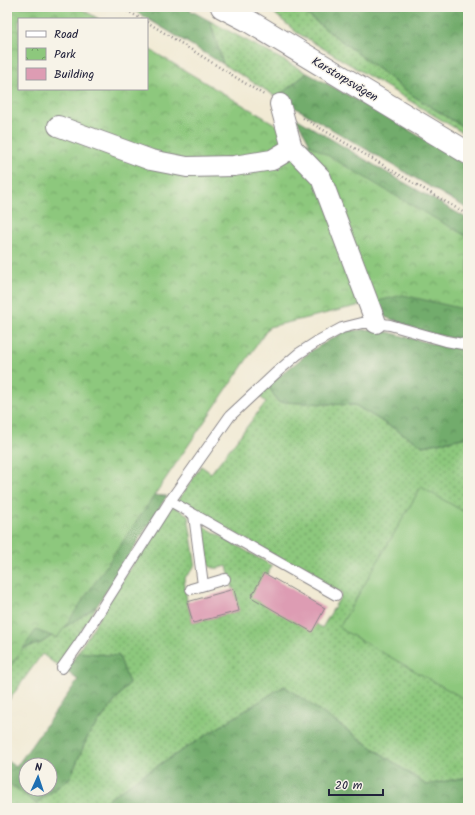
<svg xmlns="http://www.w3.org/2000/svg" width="475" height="815" font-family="Kalam,sans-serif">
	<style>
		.grass { fill: url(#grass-dots); stroke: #58755c }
		.forest { fill: url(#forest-crowns); stroke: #4a6754; fill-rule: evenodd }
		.park { fill: url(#park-crowns); stroke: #58755c }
		.garden { fill: #8dc87d; stroke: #58755c }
		.building { fill: #dd9cb3 }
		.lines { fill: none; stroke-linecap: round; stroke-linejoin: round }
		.lane-casing { stroke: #8a8688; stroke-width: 12 }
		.street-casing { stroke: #8a8688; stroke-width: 22 }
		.secondary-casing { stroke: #8a8688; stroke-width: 24 }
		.path { stroke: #8a8688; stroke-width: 2.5; stroke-dasharray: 1 3; stroke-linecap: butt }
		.lane { stroke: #fff; stroke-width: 10 }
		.street { stroke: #fff; stroke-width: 20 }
		.secondary { stroke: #fff; stroke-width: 22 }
		.labels { text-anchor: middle; stroke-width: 3; stroke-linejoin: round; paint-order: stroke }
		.street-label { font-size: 12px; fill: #22223b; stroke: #f7f3e8 }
	</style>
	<defs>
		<pattern id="grass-dots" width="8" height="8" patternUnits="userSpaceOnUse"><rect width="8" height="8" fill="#8dc87d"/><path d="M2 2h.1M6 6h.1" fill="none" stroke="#73a268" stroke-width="1.8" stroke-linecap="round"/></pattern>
		<pattern id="forest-crowns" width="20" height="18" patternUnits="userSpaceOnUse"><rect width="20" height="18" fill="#72ac6c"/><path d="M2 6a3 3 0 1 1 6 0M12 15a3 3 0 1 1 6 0" fill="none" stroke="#5d8c5a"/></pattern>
		<pattern id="park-crowns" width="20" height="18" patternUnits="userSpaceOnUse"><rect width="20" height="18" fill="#8dc87d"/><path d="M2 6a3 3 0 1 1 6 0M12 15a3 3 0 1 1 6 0" fill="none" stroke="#73a268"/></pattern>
	</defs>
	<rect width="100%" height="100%" fill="#f7f3e8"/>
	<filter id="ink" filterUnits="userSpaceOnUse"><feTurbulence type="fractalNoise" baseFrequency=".025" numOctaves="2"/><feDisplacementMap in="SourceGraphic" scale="8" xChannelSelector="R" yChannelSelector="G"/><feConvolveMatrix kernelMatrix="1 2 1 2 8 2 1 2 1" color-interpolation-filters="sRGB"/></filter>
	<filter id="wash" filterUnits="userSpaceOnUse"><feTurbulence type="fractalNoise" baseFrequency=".012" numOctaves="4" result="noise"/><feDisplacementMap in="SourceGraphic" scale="16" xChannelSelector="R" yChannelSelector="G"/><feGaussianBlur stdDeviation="0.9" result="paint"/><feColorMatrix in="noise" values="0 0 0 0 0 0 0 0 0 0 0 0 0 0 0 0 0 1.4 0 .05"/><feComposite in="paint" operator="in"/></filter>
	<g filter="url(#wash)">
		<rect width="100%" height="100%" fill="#f1ead4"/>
		<g class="grass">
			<path d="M271,7H297L412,95L468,130V136L296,32L275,14Z"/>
			<path d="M210,21L307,73L277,97L223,64Z"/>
			<path d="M268,385L278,402L355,405L423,446L468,437V777L426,785L284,686L140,777L96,808H30L70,778L88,736L129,683L78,652L170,504L188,515L195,562C194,569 189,574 184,578L187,602L193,623L239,611L227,566C218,569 212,570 205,562L200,524L272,566L267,575L316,624L322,628L342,594L178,501L201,466L211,473L266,402L257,394Z"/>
			<path d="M97,606L58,666L42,654L7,703V653L41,643Z"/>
		</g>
		<g class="forest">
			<path d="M128,7H184L210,21L223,64Z"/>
			<path d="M297,7H468V130L412,95Z"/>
			<path d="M307,73L381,113L468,166V209L277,97Z"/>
			<path d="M296,118L384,171L468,219V342L421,331L385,317L316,155Z"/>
			<path d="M376,329L433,344L468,349V437L423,446L355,405L278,402L268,385L311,351L345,331Z"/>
			<path d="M132,494L167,496L97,606L41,643L7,653Z"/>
			<path d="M78,652L119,656L129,683L88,736L70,778L30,808H7V761L16,767L78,680L66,671ZM26,765H50V789H26Z"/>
			<path d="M284,686L426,785L468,777V808H96L140,777Z"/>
		</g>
		<g class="park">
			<path d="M7,7H78L99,19H19V89H147V48L416,208L468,237V310L403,295L269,327L57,638L36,630L7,671Z"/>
			<path d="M7,782L42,808H7Z"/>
		</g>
		<path class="garden" d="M421,487L468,514V701L339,628Z"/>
		<g id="blocks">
			<g class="building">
				<path d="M264,573L325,608L312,632L251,597Z"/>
				<path d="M234,589L239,611L193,623L187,602Z"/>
			</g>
		</g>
	</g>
	<g filter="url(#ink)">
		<use href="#blocks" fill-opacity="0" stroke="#8a8688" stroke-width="1"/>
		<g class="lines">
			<g class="lane-casing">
				<g id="lane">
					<path d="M170,501L336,595"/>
					<path d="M194,515L203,585"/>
					<path d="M191,589L225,579"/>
					<path d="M62,668L79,644L170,501L230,416L277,372L298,354L318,341L342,328L362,323H376L390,325L446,341L468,345"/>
				</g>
			</g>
			<g class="street-casing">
				<g id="street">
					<path d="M280,104L292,148L321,178L376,323"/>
					<path d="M58,126L151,160L187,167L234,166L272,160L292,148"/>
				</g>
			</g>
			<g class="secondary-casing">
				<path id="secondary" d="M222,7L247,20L468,153"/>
			</g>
			<g class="path">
				<path d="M120,7L142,19"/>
				<path d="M147,22L264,95"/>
				<path d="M303,118L468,215"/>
			</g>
			<use href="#lane" class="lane"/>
			<use href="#street" class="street"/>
			<use href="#secondary" class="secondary"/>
		</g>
	</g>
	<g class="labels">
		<g class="street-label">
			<text transform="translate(345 79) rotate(31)" y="4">Karstorpsvägen</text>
		</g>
	</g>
	<rect width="475" height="815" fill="none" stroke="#f7f3e8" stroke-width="24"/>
	<rect x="18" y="18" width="130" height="72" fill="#f7f3e8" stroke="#a29fa3"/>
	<rect x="26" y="31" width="20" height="6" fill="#ffffff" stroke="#a29fa3"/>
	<text x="54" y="38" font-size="12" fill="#22223b">Road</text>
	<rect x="26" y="48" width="20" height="12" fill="url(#park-crowns)" stroke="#a29fa3"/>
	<text x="54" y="58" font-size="12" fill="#22223b">Park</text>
	<rect x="26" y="68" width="20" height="12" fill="#dd9cb3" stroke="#a29fa3"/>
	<text x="54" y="78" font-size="12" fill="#22223b">Building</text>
	<g transform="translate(38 777) rotate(3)"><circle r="19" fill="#f7f3e8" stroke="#a29fa3"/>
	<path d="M0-3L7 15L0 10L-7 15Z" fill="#1f6fb2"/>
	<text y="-6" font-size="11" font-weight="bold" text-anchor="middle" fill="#22223b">N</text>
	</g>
	<path d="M329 789v6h54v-6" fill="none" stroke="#22223b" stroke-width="2"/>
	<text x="335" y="789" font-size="12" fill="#22223b" stroke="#f7f3e8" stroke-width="3" paint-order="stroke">20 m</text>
</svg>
